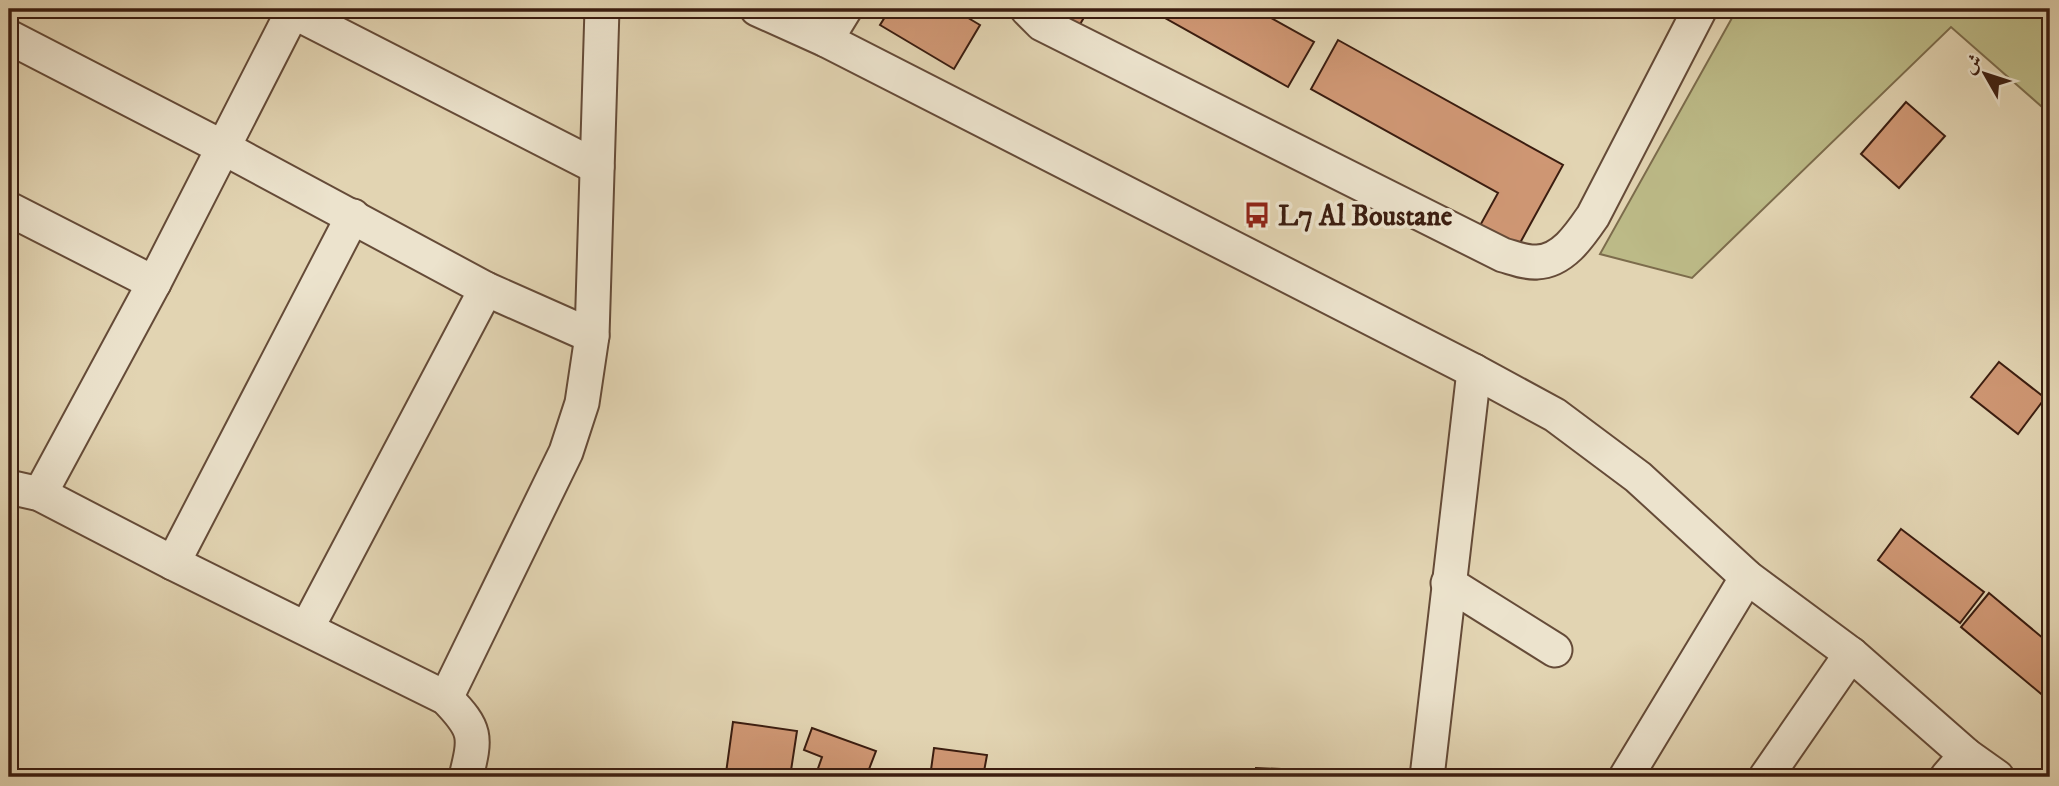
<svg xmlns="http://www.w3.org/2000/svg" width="2059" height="786" font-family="'IM FELL DW Pica',Amiri,serif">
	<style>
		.green { fill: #bcba87; stroke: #7c6c4c; stroke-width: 2 }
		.building { fill: #cf9774; stroke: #3b1d10; stroke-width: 2 }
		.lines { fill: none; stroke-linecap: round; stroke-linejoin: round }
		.street-casing { stroke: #654b38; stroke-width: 37 }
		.street { stroke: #ece3cd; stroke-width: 33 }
		.labels { text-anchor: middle; stroke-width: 7; stroke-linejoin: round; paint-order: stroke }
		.poi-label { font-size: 28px; font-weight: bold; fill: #3b1d10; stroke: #ece3cd; text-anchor: start }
	</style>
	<rect width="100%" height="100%" fill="#e2d4b2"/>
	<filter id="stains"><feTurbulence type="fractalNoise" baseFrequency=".00286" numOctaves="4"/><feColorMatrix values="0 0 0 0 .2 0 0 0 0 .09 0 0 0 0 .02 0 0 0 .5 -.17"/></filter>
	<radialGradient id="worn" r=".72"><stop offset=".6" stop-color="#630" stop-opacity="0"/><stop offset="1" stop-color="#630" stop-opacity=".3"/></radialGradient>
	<path class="green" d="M1737,9H2050V114L1951,27L1692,278L1600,254Z"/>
	<g class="building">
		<path d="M890,9H953L980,25L954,69L880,25Z"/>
		<path d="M1047,9H1089L1079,26Z"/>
		<path d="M1149,9H1255L1314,42L1288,87Z"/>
		<path d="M1338,40L1563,165L1515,252L1477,231L1498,193L1311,89Z"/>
		<path d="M1906,102L1945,136L1899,188L1861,154Z"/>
		<path d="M1999,362L2045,398L2018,434L1971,397Z"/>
		<path d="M1901,529L1984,592L1960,623L1878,560Z"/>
		<path d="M1989,593L2050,644V693L2046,698L1961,627Z"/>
		<path d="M733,722L797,731L790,777H757L726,773Z"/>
		<path d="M812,728L876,751L866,777H815L822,757L804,750Z"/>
		<path d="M934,748L987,755L983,777H930Z"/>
		<path d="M1256,768L1326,771L1325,777H1256Z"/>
	</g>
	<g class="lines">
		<g class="street-casing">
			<g id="street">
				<path d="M288,9L597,167"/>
				<path d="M757,9L826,40L1474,371L1555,415L1638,477L1747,577L1851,654L1966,755L1997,777"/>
				<path d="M1027,9L1042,24L1503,255C1514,258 1526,263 1537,262C1563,261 1580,235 1593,216L1700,9"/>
				<path d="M9,37L224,148L486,289L592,336"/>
				<path d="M826,40L845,9"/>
				<path d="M9,209L154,283"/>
				<path d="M9,487L40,494L173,563L446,698C477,730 476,736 466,777"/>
				<path d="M40,494L154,283L294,9"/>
				<path d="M173,563L353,216"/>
				<path d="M1448,583L1555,650"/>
				<path d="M307,628L486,289"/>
				<path d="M446,698L566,452L582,403L592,336L602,9"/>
				<path d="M1427,777L1474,371"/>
				<path d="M1626,777L1747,577"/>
				<path d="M1766,777L1851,654"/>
				<path d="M1947,777L1966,755"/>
			</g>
		</g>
		<use href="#street" class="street"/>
	</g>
	<defs>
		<g id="bus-bare" transform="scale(2.1)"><path d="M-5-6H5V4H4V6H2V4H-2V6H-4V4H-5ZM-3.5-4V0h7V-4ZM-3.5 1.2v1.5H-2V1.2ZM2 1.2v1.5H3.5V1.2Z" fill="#8f2418" stroke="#ece3cd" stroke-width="2.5" paint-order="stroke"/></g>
	</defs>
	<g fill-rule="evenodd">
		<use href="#bus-bare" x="1257" y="215"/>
	</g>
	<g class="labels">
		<g class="poi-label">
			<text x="1278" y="225">L7 Al Boustane</text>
		</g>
	</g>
	<rect width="2059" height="786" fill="none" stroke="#e2d4b2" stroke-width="35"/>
	<rect x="10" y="10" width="2038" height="765" fill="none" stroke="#3b1d10" stroke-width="3.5"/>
	<rect x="18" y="18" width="2024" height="751" fill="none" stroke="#3b1d10" stroke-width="2"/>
	<g transform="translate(1985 74) rotate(309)" stroke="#ece3cd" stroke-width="5" paint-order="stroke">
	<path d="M0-5L12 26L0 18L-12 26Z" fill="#3b1d10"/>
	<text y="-10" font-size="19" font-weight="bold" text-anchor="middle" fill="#3b1d10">ش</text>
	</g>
	<rect width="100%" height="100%" filter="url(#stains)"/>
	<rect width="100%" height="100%" fill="url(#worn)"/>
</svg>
